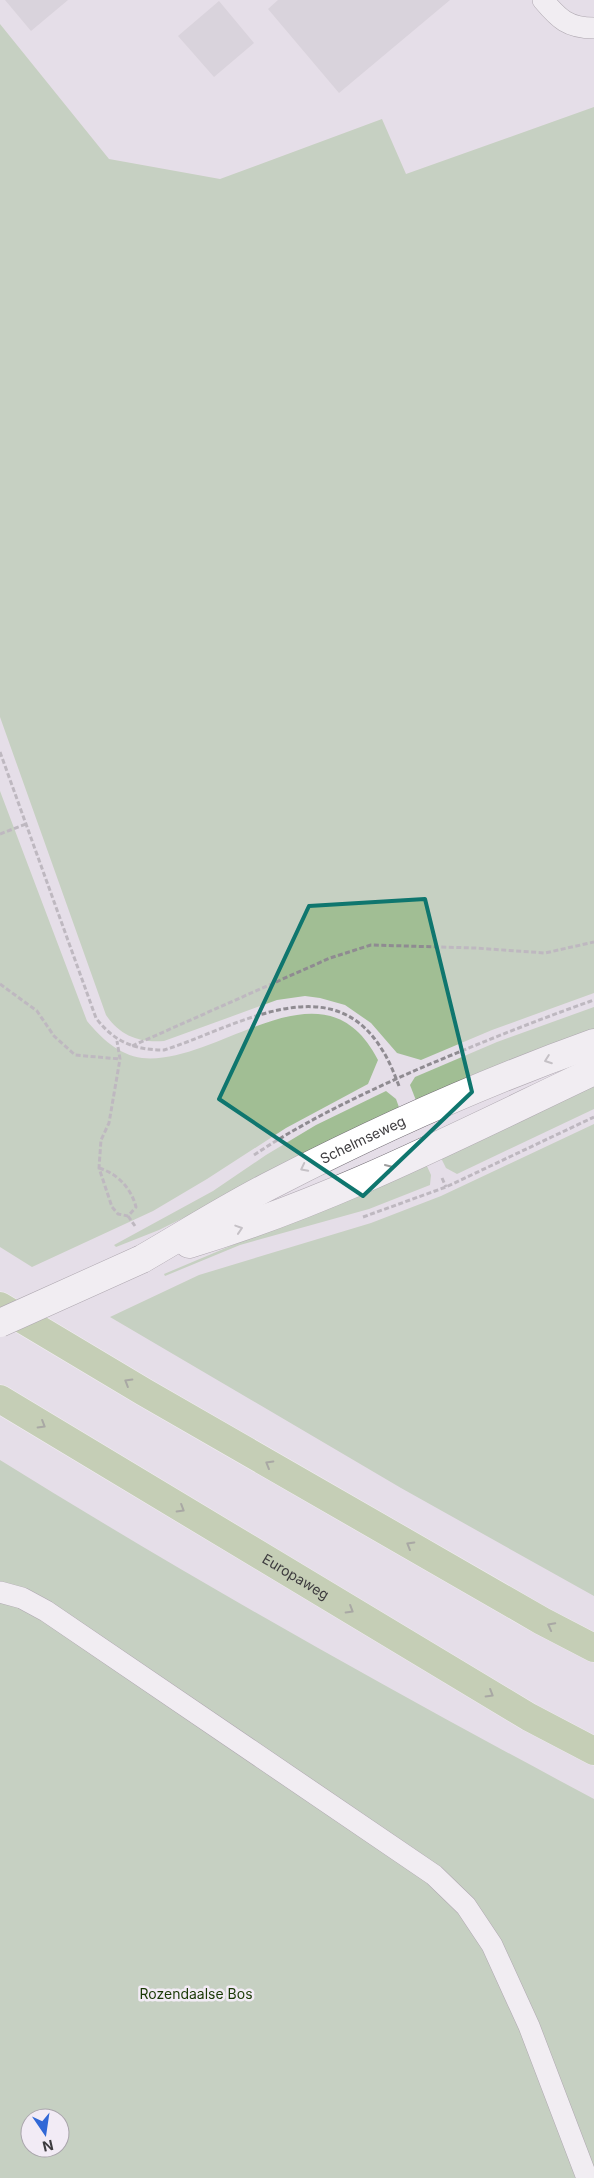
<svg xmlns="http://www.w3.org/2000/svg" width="594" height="2178" font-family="Inter,sans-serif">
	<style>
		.green { fill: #a1be94; fill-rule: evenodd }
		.building { fill: #cac5ce }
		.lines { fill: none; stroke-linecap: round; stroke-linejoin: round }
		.lane-casing { stroke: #6c666e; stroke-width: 22 }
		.secondary-casing { stroke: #6c666e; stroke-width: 29 }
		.highway-casing { stroke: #fff; stroke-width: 29 }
		.path { stroke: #8f8b91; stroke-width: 3; stroke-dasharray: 5 2.5; stroke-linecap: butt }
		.lane { stroke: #fff; stroke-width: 21 }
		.secondary { stroke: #fff; stroke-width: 28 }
		.highway { stroke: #9eba7a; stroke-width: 28 }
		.secondary-bridge-casing { stroke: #6c666e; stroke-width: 29; stroke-linecap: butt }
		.secondary-bridge { stroke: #fff; stroke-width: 28 }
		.oneway { stroke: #9e9d9e }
		.oneway2 { stroke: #5f6753 }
		.marked { fill: none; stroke: #0f766e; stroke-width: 4; stroke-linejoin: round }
		.labels { text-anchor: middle; stroke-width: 5; stroke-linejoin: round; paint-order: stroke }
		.street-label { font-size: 14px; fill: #3d3b3e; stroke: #f2ebf5 }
		.park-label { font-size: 14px; fill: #1a3905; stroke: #f2ebf5 }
	</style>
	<rect width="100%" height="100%" fill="#e5dee8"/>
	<g class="green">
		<path d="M0,24L109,159L220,179L382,119L406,174L594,107V993L492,1030L421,1060L397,1053L371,1023L345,1005L320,998L305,996L277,1000L164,1041C140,1043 120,1036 106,1015L0,717Z"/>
		<path d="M0,791L87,1021C101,1038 119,1055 142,1058C220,1066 323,953 378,1060L368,1084L286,1128L207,1179L153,1211L32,1267L0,1247Z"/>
		<path d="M594,1007V1033L417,1103L410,1085L415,1077L497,1042Z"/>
		<path d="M594,1083V1109L457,1174L446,1168L441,1158Z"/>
		<path d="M386,1091L396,1099L400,1110L159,1230L116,1247L114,1245L213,1191L266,1155L316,1125Z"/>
		<path d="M594,1124V1596L401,1488L110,1317L199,1275L371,1223L441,1196Z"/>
		<path d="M426,1164L431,1175L430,1185L369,1209L240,1245L165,1276L164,1274Z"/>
		<path d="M0,1460C193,1580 393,1692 594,1799V2171L472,1903L0,1584Z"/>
		<path d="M0,1599L17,1604L430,1880L461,1911L505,1984L578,2178H0ZM30,2118H60V2148H30Z"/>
	</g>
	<g class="building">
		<path d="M5,0H68L31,31Z"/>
		<path d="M278,0H450L339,93L268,9Z"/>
		<path d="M219,1L254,43L214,77L178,36Z"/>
	</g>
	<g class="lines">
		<g class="lane-casing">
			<g id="lane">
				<path d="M543,0C559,19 568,28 594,28"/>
				<path d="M0,1592L22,1598L46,1611L434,1875L466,1906L492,1945L529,2026L587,2178"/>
			</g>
		</g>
		<g class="secondary-casing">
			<g id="secondary">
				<path d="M189,1244C330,1202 461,1134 594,1071"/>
				<path id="s1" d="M142,1259C187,1233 231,1205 277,1182C380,1129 485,1082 594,1043"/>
			</g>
		</g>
		<g class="highway-casing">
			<g id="highway">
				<path d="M0,1306L144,1392L542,1621L594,1648"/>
				<path id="s2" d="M0,1399L529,1717L594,1751"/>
			</g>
		</g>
		<g class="path">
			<path d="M0,752L96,1018C114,1042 135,1050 164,1050C232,1029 329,965 381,1048C389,1060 394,1073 399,1086"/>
			<path d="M0,834L26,824"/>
			<path d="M0,984L37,1011L54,1036L75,1055L120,1059"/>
			<path d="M132,1046L330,958L371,945L475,948L545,953L594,942"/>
			<path d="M254,1155C305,1121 360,1095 416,1070C475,1045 534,1021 594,1000"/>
			<path d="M99,1168C118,1174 131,1188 136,1207L128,1216L118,1214L112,1207L99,1168L101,1140L109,1123L120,1059L117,1041"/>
			<path d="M442,1178L446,1187"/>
			<path d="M128,1216L135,1226"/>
			<path d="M363,1217L446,1187L594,1117"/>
		</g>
		<use href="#lane" class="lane"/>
		<use href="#secondary" class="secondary"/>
		<use href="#highway" class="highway"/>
		<g class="secondary-bridge-casing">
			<path id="secondary-bridge" d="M0,1323L142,1259"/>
		</g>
		<use href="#secondary-bridge" class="secondary-bridge"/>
	</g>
	<defs><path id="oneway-chevron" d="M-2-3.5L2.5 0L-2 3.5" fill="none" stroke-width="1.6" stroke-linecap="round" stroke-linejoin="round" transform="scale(1.25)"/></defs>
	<g class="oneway">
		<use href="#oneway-chevron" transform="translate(548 1060) rotate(160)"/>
		<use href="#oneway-chevron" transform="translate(304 1168) rotate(153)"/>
		<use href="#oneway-chevron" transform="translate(389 1168) rotate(-24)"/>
		<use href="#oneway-chevron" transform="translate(239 1229) rotate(-18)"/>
	</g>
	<g class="oneway2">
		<use href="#oneway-chevron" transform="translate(128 1382) rotate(-149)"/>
		<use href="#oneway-chevron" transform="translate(42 1425) rotate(31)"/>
		<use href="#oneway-chevron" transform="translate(269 1464) rotate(-150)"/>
		<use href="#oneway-chevron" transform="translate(181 1509) rotate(31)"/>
		<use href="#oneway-chevron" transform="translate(410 1545) rotate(-150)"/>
		<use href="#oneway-chevron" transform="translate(350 1610) rotate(31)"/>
		<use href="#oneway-chevron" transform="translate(551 1626) rotate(-152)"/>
		<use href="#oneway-chevron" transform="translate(490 1694) rotate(31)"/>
	</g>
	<path d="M0 0H594V2178H0ZM425,899L472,1092L363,1196L219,1099L309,906Z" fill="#e5dee8" fill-opacity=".55" fill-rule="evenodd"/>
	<path class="marked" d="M425,899L472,1092L363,1196L219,1099L309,906Z"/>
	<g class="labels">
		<g class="street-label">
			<text dy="5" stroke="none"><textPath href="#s1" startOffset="251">Schelmseweg</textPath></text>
			<text dy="5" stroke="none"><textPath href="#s2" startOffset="345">Europaweg</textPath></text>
		</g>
		<g class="park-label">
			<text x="196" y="1999">Rozendaalse Bos</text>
		</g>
	</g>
	<g transform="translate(45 2133) rotate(167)"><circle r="24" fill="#f2ebf5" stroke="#aaa5ac"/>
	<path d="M0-4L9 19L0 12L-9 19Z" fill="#3168d6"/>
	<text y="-8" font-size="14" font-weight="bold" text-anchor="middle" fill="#3d3b3e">N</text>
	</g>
</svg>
